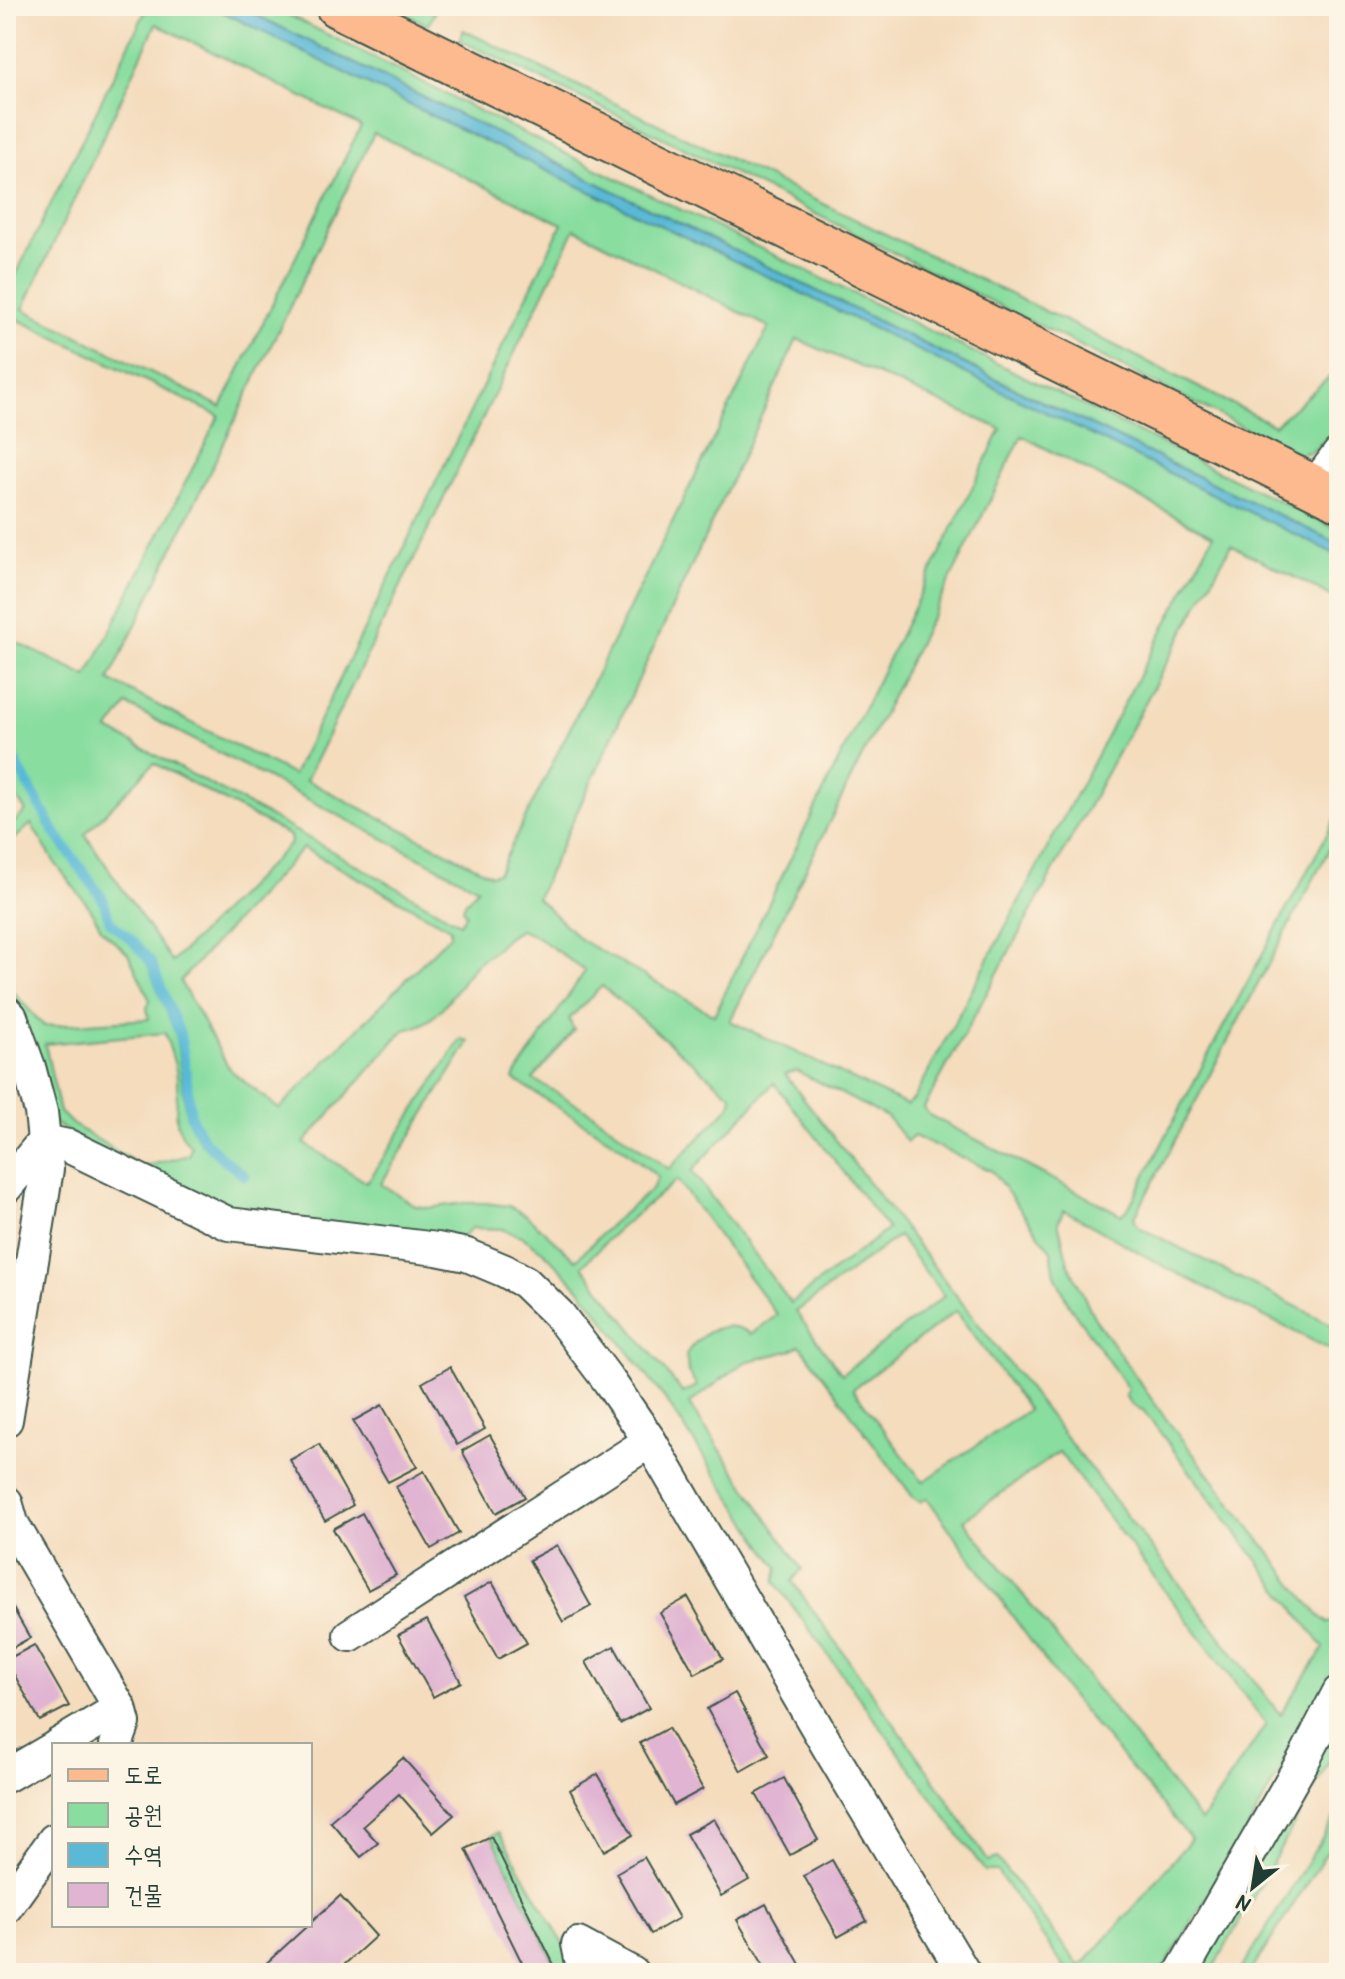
<svg xmlns="http://www.w3.org/2000/svg" width="1345" height="1979" font-family="'Patrick Hand','Poor Story',sans-serif">
	<style>
		.green { fill: #88dd9f; stroke: #548d6a; stroke-width: 2; fill-rule: evenodd }
		.water { fill: #59b9d7; stroke: #3c7b86; stroke-width: 2 }
		.lines { fill: none; stroke-linecap: round; stroke-linejoin: round }
		.stream { stroke: #59b9d7; stroke-width: 10 }
		.building { fill: #e0b4d2 }
		.minor-casing { stroke: #3f5549; stroke-width: 36 }
		.major-casing { stroke: #3f5549; stroke-width: 46 }
		.minor { stroke: #fff; stroke-width: 32 }
		.major { stroke: #fcba8e; stroke-width: 42 }
	</style>
	<rect width="100%" height="100%" fill="#fcf5e5"/>
	<filter id="ink" filterUnits="userSpaceOnUse"><feTurbulence type="fractalNoise" baseFrequency=".0125" numOctaves="2"/><feDisplacementMap in="SourceGraphic" scale="16" xChannelSelector="R" yChannelSelector="G"/><feConvolveMatrix kernelMatrix="1 2 1 2 8 2 1 2 1" color-interpolation-filters="sRGB"/></filter>
	<filter id="wash" filterUnits="userSpaceOnUse"><feTurbulence type="fractalNoise" baseFrequency=".006" numOctaves="4" result="noise"/><feDisplacementMap in="SourceGraphic" scale="32" xChannelSelector="R" yChannelSelector="G"/><feGaussianBlur stdDeviation="1.8" result="paint"/><feColorMatrix in="noise" values="0 0 0 0 0 0 0 0 0 0 0 0 0 0 0 0 0 1.4 0 .05"/><feComposite in="paint" operator="in"/></filter>
	<g filter="url(#wash)">
		<rect width="100%" height="100%" fill="#f4dcbd"/>
		<g class="green">
			<path d="M134,6H211L420,110L787,286L1339,556V600L1231,545L924,1108L929,1115L1122,1215L1128,1209L1207,1057L1339,812V831L1134,1218L1139,1227L1339,1328V1354L1167,1268L1064,1210L1058,1222L1068,1263L1094,1317L1160,1411L1318,1615L1328,1623L1339,1620V1665L1236,1850L1161,1973H1068L997,1871H985L775,1582L778,1568L668,1403L580,1289L545,1253L521,1236L501,1229L471,1228L457,1244L232,1217L162,1186L55,1124L6,1002V984L44,1026L149,1019L147,1008L150,1000L128,954L102,930L90,908L55,863L31,824L6,847V830L26,811L6,784V750L35,805L70,860L101,901L108,923L130,943L147,963L176,1035L187,1118L200,1142L219,1160L246,1178L249,1175L222,1156L206,1138L194,1116L189,1071L182,1034L153,960L134,938L112,921L105,899L57,832L6,740V637L87,677L219,416L17,319L6,341V295L145,12ZM156,24L361,126L221,407L23,309ZM374,133L562,224L293,775L109,680ZM575,229L769,327L498,873L491,875L306,780ZM797,339L1001,429L714,1015L581,940L537,898ZM1022,436L1213,536L914,1099L907,1105L730,1021ZM127,705L478,888L465,903L463,909L466,914L460,923L278,821L109,730ZM154,763L290,836L291,843L172,962L85,834ZM303,848L450,928V935L279,1109L230,1070L180,981ZM520,930L536,936L585,971L513,1079L620,1146L658,1177L652,1189L611,1224L576,1260L526,1215L509,1206L485,1203H464L428,1208L416,1206L381,1184L469,1042L461,1039L371,1177L366,1182L304,1143L404,1030C441,1025 454,988 476,964C480,959 486,958 491,953C503,944 504,937 520,930ZM602,986L732,1096L730,1106L669,1169L593,1114L533,1079L574,1030L569,1019ZM165,1033C169,1048 176,1063 177,1078C179,1108 168,1121 191,1147L189,1155L143,1167L72,1124L60,1112L45,1044ZM797,1071L887,1117L907,1142L914,1136L992,1171L1051,1251L1055,1275L1069,1305L1128,1389L1125,1395C1130,1404 1134,1408 1143,1410L1324,1648L1280,1714L785,1074ZM774,1083L888,1229L791,1303L692,1171ZM677,1180L777,1315L751,1334C726,1317 702,1331 686,1354L688,1371L697,1386L683,1393L582,1266L615,1232ZM898,1236L944,1296L842,1374L796,1312ZM956,1311L1028,1410L923,1482L853,1389ZM800,1345L913,1497L920,1502L927,1498L1069,1694L1191,1839L1137,1904L1086,1961L1079,1966L997,1858L988,1861L938,1785L792,1581L802,1569L689,1404L745,1362L789,1351ZM1059,1452L1266,1724L1201,1821L964,1520Z"/>
			<path d="M238,6H271L511,127L1339,530V544L1026,394Z"/>
			<path d="M390,6H421L435,13L428,25Z"/>
			<path d="M463,30L1076,326L1274,425L1339,369V427L1312,452L1297,454L619,116L459,40Z"/>
			<path d="M1339,1722V1744L1211,1973H1192Z"/>
			<path d="M1339,1811V1833L1250,1973H1239Z"/>
			<path d="M499,1832L567,1950L574,1973H559L492,1836Z"/>
		</g>
		<path class="water" d="M211,6H238L1026,394L1339,544V556L787,286L420,110Z"/>
		<g class="lines">
			<path class="stream" d="M6,745L55,833L103,899L110,922L132,940L151,962L180,1034L186,1071L191,1117L204,1140L221,1157L245,1176"/>
		</g>
		<g id="blocks">
			<g class="building">
				<path d="M450,1367L485,1429L457,1445L422,1383Z"/>
				<path d="M382,1405L417,1467L388,1482L353,1421Z"/>
				<path d="M490,1435L525,1497L496,1513L462,1451Z"/>
				<path d="M319,1444L353,1505L325,1521L290,1460Z"/>
				<path d="M424,1471L459,1533L431,1549L396,1487Z"/>
				<path d="M362,1513L396,1575L368,1590L333,1529Z"/>
				<path d="M557,1545L591,1606L563,1622L529,1560Z"/>
				<path d="M492,1582L527,1643L498,1659L464,1598Z"/>
				<path d="M6,1596L30,1638L6,1651Z"/>
				<path d="M688,1597L723,1659L695,1674L660,1613Z"/>
				<path d="M427,1620L461,1682L433,1697L398,1635Z"/>
				<path d="M34,1645L69,1706L40,1721L6,1660Z"/>
				<path d="M614,1646L649,1708L620,1724L586,1662Z"/>
				<path d="M735,1693L769,1755L741,1771L707,1709Z"/>
				<path d="M668,1728L703,1789L674,1805L640,1743Z"/>
				<path d="M403,1758L454,1815L433,1833L399,1794L363,1826L378,1843L361,1857L330,1821Z"/>
				<path d="M598,1774L633,1835L604,1851L570,1790Z"/>
				<path d="M784,1778L818,1840L790,1855L756,1794Z"/>
				<path d="M714,1819L749,1880L721,1896L686,1834Z"/>
				<path d="M491,1837L558,1973H527L466,1849Z"/>
				<path d="M644,1857L679,1918L651,1934L616,1873Z"/>
				<path d="M832,1860L867,1921L838,1937L804,1876Z"/>
				<path d="M340,1896L376,1936L335,1973H266L261,1968Z"/>
				<path d="M766,1904L801,1966L787,1973H768L737,1920Z"/>
			</g>
		</g>
	</g>
	<g filter="url(#ink)">
		<use href="#blocks" fill-opacity="0" stroke="#3f5549" stroke-width="2"/>
		<g class="lines">
			<g class="minor-casing">
				<g id="minor">
					<path d="M1314,487L1339,454"/>
					<path d="M6,1012L11,1017L29,1067L41,1112L47,1169L6,1420"/>
					<path d="M6,1187L44,1141L68,1146L229,1224L437,1249L467,1255L505,1271L525,1282L559,1315L609,1381L650,1441L830,1750L964,1973"/>
					<path d="M6,1502L12,1523L120,1708L124,1723L116,1745"/>
					<path d="M350,1635L650,1441"/>
					<path d="M58,1745L120,1708"/>
					<path d="M6,1776L54,1748"/>
					<path d="M6,1907L54,1840"/>
					<path d="M584,1973L578,1944L632,1973"/>
					<path d="M1181,1973L1304,1759L1339,1692"/>
				</g>
			</g>
			<g class="major-casing">
				<path id="major" d="M337,6L1339,499"/>
			</g>
			<use href="#minor" class="minor"/>
			<use href="#major" class="major"/>
		</g>
	</g>
	<rect width="1345" height="1979" fill="none" stroke="#fcf5e5" stroke-width="32"/>
	<rect x="52" y="1743" width="260" height="184" fill="#fcf5e5" stroke="#a4ab9e" stroke-width="2"/>
	<rect x="68" y="1769" width="40" height="12" fill="#fcba8e" stroke="#a4ab9e" stroke-width="2"/>
	<text x="124" y="1783" font-size="24" fill="#1f3d34">도로</text>
	<rect x="68" y="1803" width="40" height="24" fill="#88dd9f" stroke="#a4ab9e" stroke-width="2"/>
	<text x="124" y="1823" font-size="24" fill="#1f3d34">공원</text>
	<rect x="68" y="1843" width="40" height="24" fill="#59b9d7" stroke="#a4ab9e" stroke-width="2"/>
	<text x="124" y="1863" font-size="24" fill="#1f3d34">수역</text>
	<rect x="68" y="1883" width="40" height="24" fill="#e0b4d2" stroke="#a4ab9e" stroke-width="2"/>
	<text x="124" y="1903" font-size="24" fill="#1f3d34">건물</text>
	<g transform="translate(1253 1887) rotate(210)" stroke="#fcf5e5" stroke-width="6" paint-order="stroke">
	<path d="M0-6L14 30L0 20L-14 30Z" fill="#1f3d34"/>
	<text y="-12" font-size="22" font-weight="bold" text-anchor="middle" fill="#1f3d34">N</text>
	</g>
</svg>
